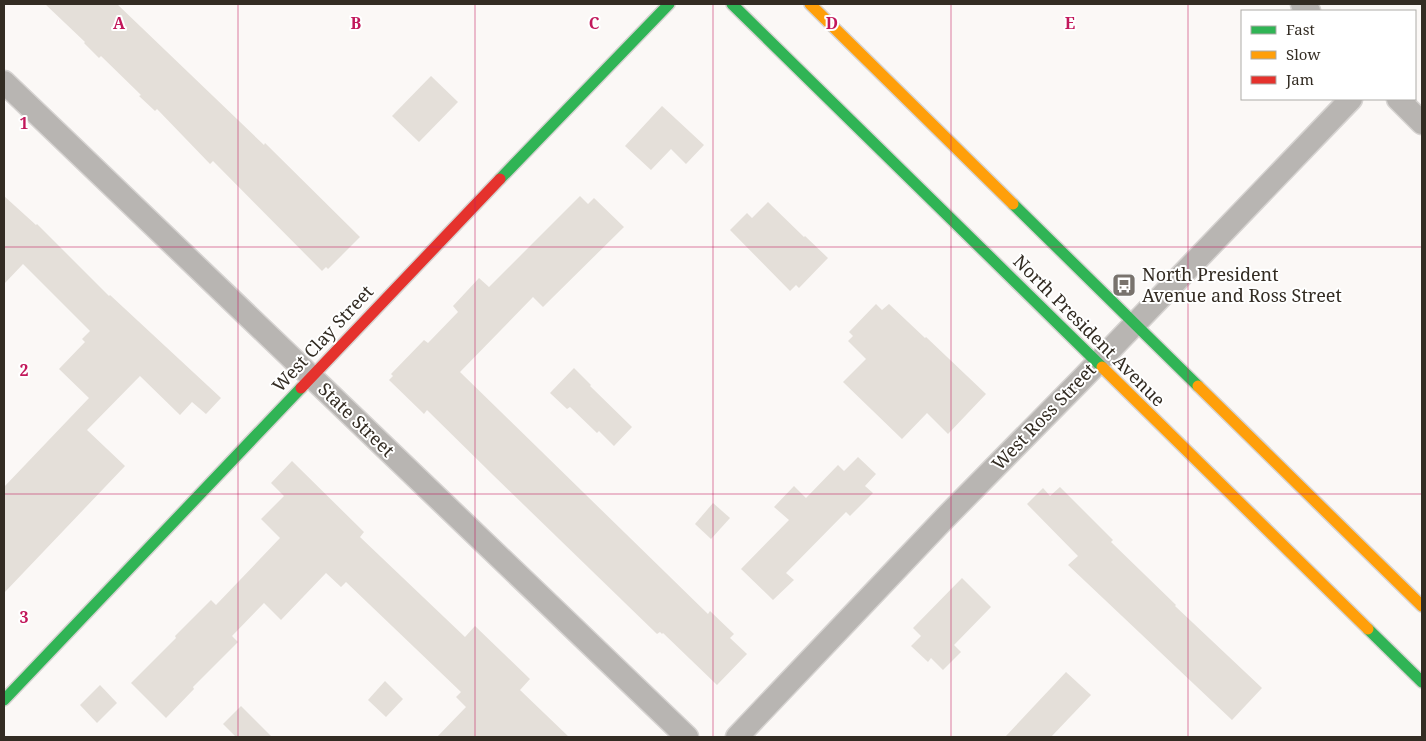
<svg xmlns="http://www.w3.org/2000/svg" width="1426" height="741" font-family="'Noto Serif',serif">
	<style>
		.building { fill: #e4dfd9 }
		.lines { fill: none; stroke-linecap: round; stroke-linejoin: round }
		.street-casing { stroke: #d6d3d1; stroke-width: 25 }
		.fast-casing { stroke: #d6d3d1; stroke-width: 14 }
		.slow-casing { stroke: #d6d3d1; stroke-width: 14 }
		.jam-casing { stroke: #d6d3d1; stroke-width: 14 }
		.street { stroke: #b8b5b2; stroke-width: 22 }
		.fast { stroke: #30b455; stroke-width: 11 }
		.slow { stroke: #ff9f0a; stroke-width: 11 }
		.jam { stroke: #e5322d; stroke-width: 11 }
		.grid { fill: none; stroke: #c2185b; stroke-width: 1; stroke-opacity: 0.55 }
		.labels { text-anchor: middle; stroke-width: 4; stroke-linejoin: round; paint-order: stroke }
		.poi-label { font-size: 18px; fill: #332c23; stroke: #fff; text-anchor: start }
		.street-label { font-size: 18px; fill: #332c23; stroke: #fff }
		.grid-label { font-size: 16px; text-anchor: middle; font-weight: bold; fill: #c2185b; stroke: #fff; stroke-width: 4; stroke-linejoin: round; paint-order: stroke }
	</style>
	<rect width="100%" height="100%" fill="#fbf8f6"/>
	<g class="building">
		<path d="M45,4H117L264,145L265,143L360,237L328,269L326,267L322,271L213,161L210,164L157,109L155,111L139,96L141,95L101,56L99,58L84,43L85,42Z"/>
		<path d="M431,76L458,102L419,142L392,116Z"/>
		<path d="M662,106L704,145L686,164L671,149L651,170L625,146Z"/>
		<path d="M4,196L36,225L37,224L109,296L110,295L221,398L206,414L192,402L180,415L140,376L87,430L125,466L4,593V487L89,398L59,369L85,342L82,339L90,331L23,264L4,284Z"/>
		<path d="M580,196L588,204L594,198L624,227L543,307L533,297L460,372L708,614L710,611L734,634L730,638L747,654L717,685L663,633L662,634L660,632L657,634L492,474L427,410L424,414L389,380L393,376L391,374L424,340L428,343L458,312L453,306L479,278L489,287Z"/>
		<path d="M768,202L804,237L805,236L828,258L799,288L796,285L790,291L730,230L747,213L752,218Z"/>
		<path d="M876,304L882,310L889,304L925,338L926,337L986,394L948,434L927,413L902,439L843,382L866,359L848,341L853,336L849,332Z"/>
		<path d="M574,368L591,385L590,386L632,427L614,446L599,431L597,433L570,407L567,409L550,393Z"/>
		<path d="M858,457L876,474L865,486L873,493L850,516L846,512L786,573L794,580L773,600L741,569L789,520L774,507L794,486L806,498L838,465L844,471Z"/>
		<path d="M292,461L364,532L360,537L465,637L475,626L530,679L520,690L569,737H437L466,707L456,697L461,692L346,582L341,587L326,573L281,620L264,603L232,636L238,642L193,687L194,689L166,718L131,683L176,638L175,636L211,600L216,605L280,538L261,519L284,496L271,483Z"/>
		<path d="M1060,487L1113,540L1111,542L1176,605L1175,606L1262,688L1232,720L1068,565L1078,556L1027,504L1043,488L1050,496Z"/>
		<path d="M713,503L730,518L711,539L695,524Z"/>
		<path d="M962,578L991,607L954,645L961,652L943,670L931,658L928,662L911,646L921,636L913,628Z"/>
		<path d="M1066,672L1091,695L1051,737H1005Z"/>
		<path d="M385,681L403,699L386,717L368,700Z"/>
		<path d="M100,685L117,703L97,723L80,705Z"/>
		<path d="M241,706L272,737H236L223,724Z"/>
	</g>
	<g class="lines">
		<g class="street-casing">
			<g id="street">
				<path d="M1302,4L1309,11"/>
				<path d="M4,82L687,737"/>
				<path d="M1398,99L1422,123"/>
				<path d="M737,737L944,519L1082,379L1351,99"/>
			</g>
		</g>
		<g class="fast-casing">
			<g id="fast">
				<path d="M732,4L1102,367"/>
				<path d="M500,179L669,4"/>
				<path d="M1013,204L1198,386"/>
				<path d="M1368,629L1422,682"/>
				<path d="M4,700L301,388"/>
			</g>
		</g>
		<g class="slow-casing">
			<g id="slow">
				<path d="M810,4L1013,204"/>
				<path d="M1102,367L1368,629"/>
				<path d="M1198,386L1422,606"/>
			</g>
		</g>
		<g class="jam-casing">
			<path id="jam" d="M301,388L500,179"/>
		</g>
		<use href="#street" class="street"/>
		<use href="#fast" class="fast"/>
		<use href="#slow" class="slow"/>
		<use href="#jam" class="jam"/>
	</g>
	<path class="grid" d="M238,4V737M475,4V737M713,4V737M951,4V737M1188,4V737M4,247H1422M4,494H1422"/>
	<defs>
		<g id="bus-square" transform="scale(1.25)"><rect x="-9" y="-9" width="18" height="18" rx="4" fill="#79736d" stroke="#fff"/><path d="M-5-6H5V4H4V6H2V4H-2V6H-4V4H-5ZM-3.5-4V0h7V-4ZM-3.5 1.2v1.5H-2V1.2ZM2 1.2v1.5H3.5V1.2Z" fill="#fff"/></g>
	</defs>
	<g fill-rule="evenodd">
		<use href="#bus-square" x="1124" y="285"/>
	</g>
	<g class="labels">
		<g class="poi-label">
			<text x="1142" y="281">North President<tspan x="1142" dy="21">Avenue and Ross Street</tspan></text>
		</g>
		<g class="street-label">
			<text transform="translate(1089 331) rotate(45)" y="6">North President Avenue</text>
			<text transform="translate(323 339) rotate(-47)" y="6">West Clay Street</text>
			<text transform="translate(1044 417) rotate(-46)" y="6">West Ross Street</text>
			<text transform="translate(356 420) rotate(44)" y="6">State Street</text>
		</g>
	</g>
	<g class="grid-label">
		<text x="119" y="29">A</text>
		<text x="356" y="29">B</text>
		<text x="594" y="29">C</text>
		<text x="832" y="29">D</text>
		<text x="1070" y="29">E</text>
		<text x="24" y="129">1</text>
		<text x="24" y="376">2</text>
		<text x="24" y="623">3</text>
	</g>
	<rect width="1426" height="741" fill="none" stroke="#332c23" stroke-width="10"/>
	<rect x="1241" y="10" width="175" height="90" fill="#ffffff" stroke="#adaba7"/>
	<rect x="1251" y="26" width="25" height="8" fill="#30b455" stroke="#adaba7"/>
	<text x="1286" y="35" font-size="15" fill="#332c23">Fast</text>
	<rect x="1251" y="51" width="25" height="8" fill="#ff9f0a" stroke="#adaba7"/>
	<text x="1286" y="60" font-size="15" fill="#332c23">Slow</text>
	<rect x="1251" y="76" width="25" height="8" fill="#e5322d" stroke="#adaba7"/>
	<text x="1286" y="85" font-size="15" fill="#332c23">Jam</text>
</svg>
